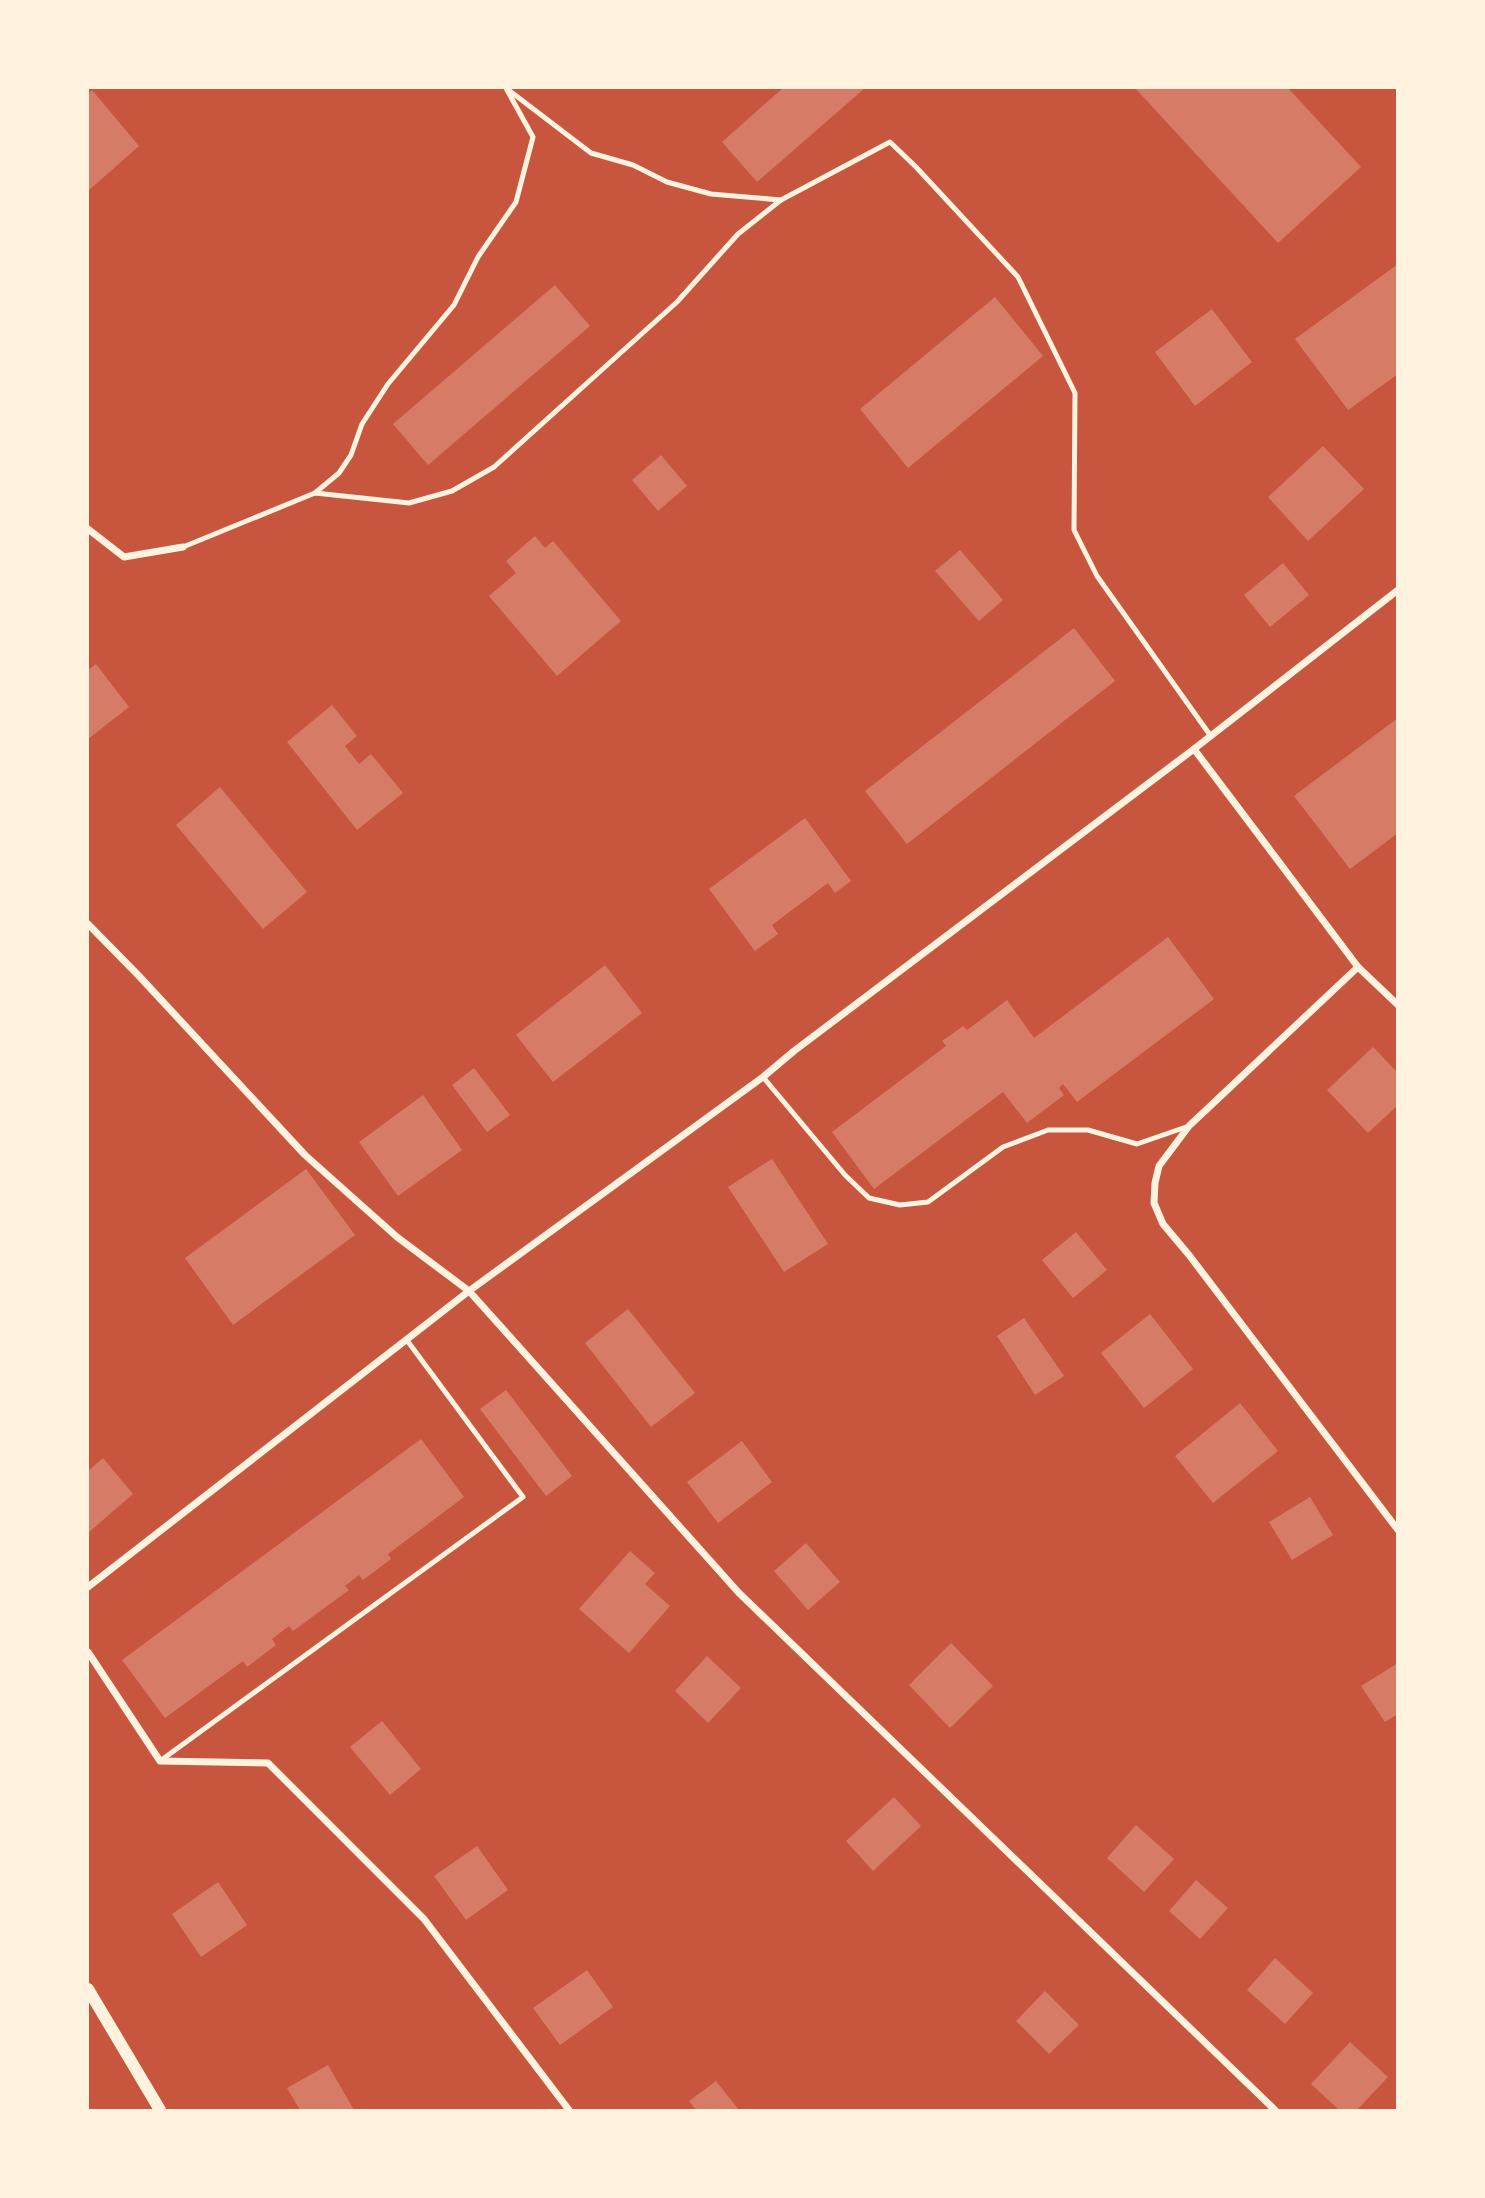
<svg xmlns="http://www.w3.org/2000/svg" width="1485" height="2198" font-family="'Fira Sans Condensed',sans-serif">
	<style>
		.building { fill: #d67c66 }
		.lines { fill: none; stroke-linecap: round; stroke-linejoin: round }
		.service { stroke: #fff3e0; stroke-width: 5 }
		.minor { stroke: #fff3e0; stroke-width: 7 }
		.tertiary { stroke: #fff3e0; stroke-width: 12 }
	</style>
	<rect width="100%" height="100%" fill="#c8553d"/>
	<g class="building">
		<path d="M783,88H865L757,182L722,142Z"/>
		<path d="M1135,88H1288L1361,167L1278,243Z"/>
		<path d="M92,90L139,146L88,191V94Z"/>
		<path d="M1398,264V374L1348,410L1295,339Z"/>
		<path d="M555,285L590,326L428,465L393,424Z"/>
		<path d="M995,297L1043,356L908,468L860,409Z"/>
		<path d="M1212,309L1252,362L1195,406L1155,352Z"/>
		<path d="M1323,446L1364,489L1308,541L1268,497Z"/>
		<path d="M661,455L687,486L658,511L632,480Z"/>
		<path d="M535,536L545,548L553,541L621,621L557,676L489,596L516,573L506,561Z"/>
		<path d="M960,550L1003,600L979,621L935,571Z"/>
		<path d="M1283,563L1309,595L1270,627L1244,595Z"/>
		<path d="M1074,628L1115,681L907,844L865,791Z"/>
		<path d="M96,664L129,707L88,739V670Z"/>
		<path d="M332,705L357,736L345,746L359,764L371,754L403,793L357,830L287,742Z"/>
		<path d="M1398,718V833L1350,869L1294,796Z"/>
		<path d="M220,787L307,892L263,929L176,825Z"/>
		<path d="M805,818L851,881L835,893L828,883L772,925L778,934L755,951L709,889Z"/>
		<path d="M1168,937L1214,999L1077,1102L1063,1084L1059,1088L1064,1095L1027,1123L1003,1092L874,1189L832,1132L946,1046L942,1041L963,1026L967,1030L1007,1000L1034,1038Z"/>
		<path d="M605,965L642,1013L553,1082L516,1035Z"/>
		<path d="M1373,1047L1398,1073V1105L1368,1133L1327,1090Z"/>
		<path d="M474,1068L510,1115L487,1132L452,1085Z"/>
		<path d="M423,1095L462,1150L398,1196L359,1142Z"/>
		<path d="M772,1159L828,1244L784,1272L728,1187Z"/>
		<path d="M306,1169L355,1235L233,1325L185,1258Z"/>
		<path d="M1076,1232L1107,1270L1073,1298L1042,1260Z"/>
		<path d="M628,1309L695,1393L651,1427L585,1343Z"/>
		<path d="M1150,1314L1193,1369L1144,1408L1101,1353Z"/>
		<path d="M1024,1318L1064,1376L1035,1395L997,1336Z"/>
		<path d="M506,1390L572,1476L546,1496L480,1409Z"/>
		<path d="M1240,1403L1278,1451L1213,1503L1175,1456Z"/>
		<path d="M421,1439L464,1497L388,1554L391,1559L363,1580L359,1575L345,1586L349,1590L293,1631L289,1626L272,1639L276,1645L247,1667L243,1661L165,1718L122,1660Z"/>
		<path d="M742,1441L772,1482L718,1523L687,1482Z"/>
		<path d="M103,1458L133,1494L88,1533V1471Z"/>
		<path d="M1310,1497L1333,1535L1292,1560L1269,1522Z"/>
		<path d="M806,1543L840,1582L808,1610L774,1571Z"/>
		<path d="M630,1551L655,1573L645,1584L670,1606L629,1653L579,1609Z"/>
		<path d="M951,1643L993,1686L950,1728L909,1685Z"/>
		<path d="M707,1656L741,1688L708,1723L675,1691Z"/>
		<path d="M1398,1663V1714L1385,1722L1361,1686Z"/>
		<path d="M382,1721L421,1769L390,1795L350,1747Z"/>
		<path d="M894,1797L921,1826L873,1871L846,1841Z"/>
		<path d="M1136,1825L1174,1859L1144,1892L1107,1858Z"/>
		<path d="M477,1846L508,1890L466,1920L434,1876Z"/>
		<path d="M1196,1880L1228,1908L1200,1939L1169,1911Z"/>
		<path d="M218,1882L247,1925L201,1957L172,1914Z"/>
		<path d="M1275,1958L1313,1993L1285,2024L1247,1990Z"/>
		<path d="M587,1970L613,2007L560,2045L533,2008Z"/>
		<path d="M1045,1991L1079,2025L1049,2054L1016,2021Z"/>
		<path d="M1350,2042L1388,2077L1357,2110H1339L1311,2084Z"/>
		<path d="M328,2065L354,2110H300L287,2088Z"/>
		<path d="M716,2081L739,2110H696L689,2101Z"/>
	</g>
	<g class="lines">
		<g class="service">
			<path d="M506,88L591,153L633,165L667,182L711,194L781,200L890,142L916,167L1018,277L1075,393L1074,530L1097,576L1210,735"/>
			<path d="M315,493L409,503L452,491L494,467L677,302L738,234L781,200"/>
			<path d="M183,547L315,493L339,473L351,455L362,424L388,384L454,305L478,257L516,202L533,137L507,90"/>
			<path d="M763,1077L845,1175L869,1198L900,1205L928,1202L1003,1147L1048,1130H1088L1137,1144L1189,1126"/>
			<path d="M160,1761L523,1497L406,1339"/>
		</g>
		<g class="minor">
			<path d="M88,529L124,557L183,547"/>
			<path d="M1194,749L1358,967L1398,1005"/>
			<path d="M88,924L139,976L305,1155L397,1237L469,1291L739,1593L1275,2110"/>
			<path d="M1358,967L1189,1126L1159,1166L1155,1183L1154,1203L1163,1224L1189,1255L1398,1530"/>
			<path d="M88,1587L469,1291L763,1077L794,1051L1194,749L1398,590"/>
			<path d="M88,1652L160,1761L268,1763L424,1919L569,2110"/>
		</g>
		<path class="tertiary" d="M88,1989L160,2110"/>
	</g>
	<rect width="1485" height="2198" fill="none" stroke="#fff3e0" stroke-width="178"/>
</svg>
